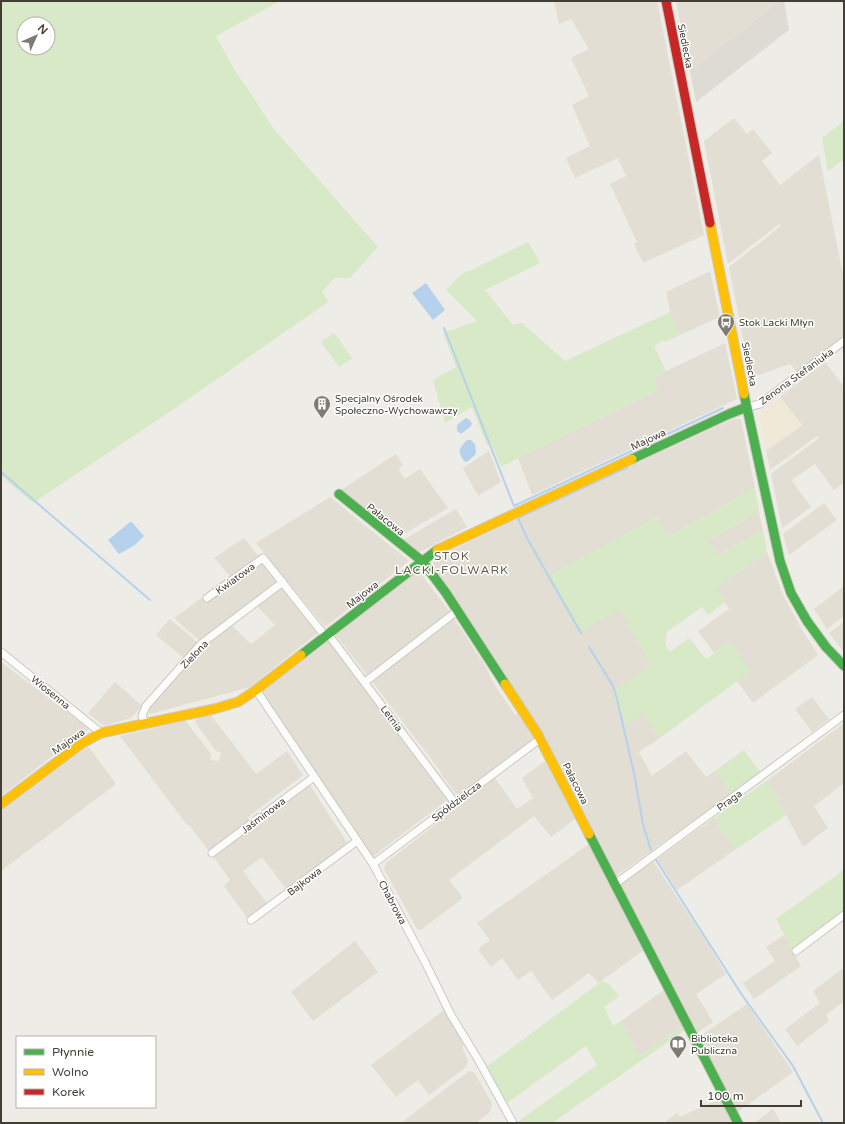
<svg xmlns="http://www.w3.org/2000/svg" width="845" height="1124" font-family="'Varela Round',sans-serif">
	<style>
		.residential { fill: #e2ded3 }
		.commercial { fill: #f1e9d8 }
		.industrial { fill: #dedbd4 }
		.green { fill: #d7e9c6; fill-rule: evenodd }
		.water { fill: #b6d1ec }
		.lines { fill: none; stroke-linecap: round; stroke-linejoin: round }
		.stream { stroke: #b6d1ec; stroke-width: 2 }
		.street-casing { stroke: #cac8c2; stroke-width: 9 }
		.fast-casing { stroke: #cdcabd; stroke-width: 11 }
		.slow-casing { stroke: #cdcabd; stroke-width: 11 }
		.jam-casing { stroke: #cdcabd; stroke-width: 11 }
		.street { stroke: #fcfcfb; stroke-width: 7 }
		.fast { stroke: #4caf50; stroke-width: 9 }
		.slow { stroke: #ffc107; stroke-width: 9 }
		.jam { stroke: #c62828; stroke-width: 9 }
		.labels { text-anchor: middle; stroke-width: 3; stroke-linejoin: round; paint-order: stroke }
		.street-label { font-size: 10px; fill: #423e33; stroke: #fff }
		.poi-label { font-size: 10px; fill: #423e33; stroke: #fff; text-anchor: start }
		.quarter-label { font-size: 12px; letter-spacing: 1px; fill: #655d4a; stroke: #fff }
	</style>
	<rect width="100%" height="100%" fill="#eeece6"/>
	<g class="residential">
		<path d="M554,1H657L704,235L643,263L634,244L637,242L610,184L626,176L618,158L575,178L566,158L590,146L572,105L589,96L571,58L589,49L571,19L559,24Z"/>
		<path d="M676,1L736,2L780,1L690,71Z"/>
		<path d="M734,118L747,134L753,129L772,153L762,161L780,185L819,155L844,280V337L797,372L790,364L751,378L729,267L781,226L779,224L728,264L704,141Z"/>
		<path d="M710,271L720,317L680,335L670,312L666,292Z"/>
		<path d="M725,343L737,399L532,495L518,458L659,390L654,377Z"/>
		<path d="M825,362L844,387V483L834,490L815,464L793,479L792,481L811,507L782,528L771,474L819,438L817,436L770,470L766,451L802,425L780,397Z"/>
		<path d="M733,419H741L755,488L667,537L657,518L620,609L651,665L615,691L626,726L643,714L660,738L639,752L652,776L686,751L706,777L715,771L731,794L616,876L588,823L589,822L543,734L433,568V564L436,558L518,518Z"/>
		<path d="M489,451L501,482L478,496L463,468Z"/>
		<path d="M396,454L403,465L398,469L405,479L420,469L448,508L399,537L341,490Z"/>
		<path d="M330,497L409,561L325,627L256,543Z"/>
		<path d="M824,503L837,520L789,555L783,534Z"/>
		<path d="M456,509L467,527L418,553L403,540Z"/>
		<path d="M759,512L763,530L717,556L708,540Z"/>
		<path d="M244,538L260,558L231,577L214,558Z"/>
		<path d="M767,552L783,595L804,633L818,655L753,703L737,681L750,671L730,642L714,653L698,631L729,609L715,589Z"/>
		<path d="M263,562L280,582L200,641L174,618L203,597L207,602Z"/>
		<path d="M418,569L426,581L450,612L368,676L335,634Z"/>
		<path d="M844,586V616L827,629L814,609Z"/>
		<path d="M284,587L320,631L250,687L150,714L147,709L202,647L231,625L251,644L275,625L257,606Z"/>
		<path d="M453,617L486,667L494,684L515,715L518,713L534,739L457,795L440,773L441,772L371,680Z"/>
		<path d="M170,619L198,643L184,658L156,635Z"/>
		<path d="M844,622V652L829,633Z"/>
		<path d="M328,641L447,800L371,858L262,692Z"/>
		<path d="M1,662L87,727L88,730L85,733L60,750L1,796Z"/>
		<path d="M115,682L142,706L131,718L104,726L88,713Z"/>
		<path d="M812,697L829,719L812,732L795,709Z"/>
		<path d="M211,715L256,774L287,751L303,775L248,817L250,821L209,851L189,825H187L120,736L185,721L188,724L211,754L210,760L219,761L221,752L216,751L195,722L197,718Z"/>
		<path d="M844,723V783L814,806L828,828L803,847L768,780Z"/>
		<path d="M88,746L116,784L1,871V811Z"/>
		<path d="M545,761L575,819L551,837L534,816L449,880L463,898L421,930L417,929L384,869L386,863L495,778L517,809L533,798L522,778Z"/>
		<path d="M309,784L348,844L287,890L262,857L243,871L268,905L248,919L224,886L230,880L213,856Z"/>
		<path d="M714,818L735,850L677,890L657,859Z"/>
		<path d="M589,844L644,950L598,983L589,973L552,1000L531,971L518,980L502,958L491,967L478,949L490,940L477,923Z"/>
		<path d="M653,861L703,936L726,974L696,994L713,1022L697,1033L620,885Z"/>
		<path d="M784,935L801,966L754,999L743,983L775,961L766,947Z"/>
		<path d="M355,941L378,972L313,1021L291,992Z"/>
		<path d="M842,969L844,973V1001L826,1015L829,1021L797,1046L785,1029L820,1003L813,991Z"/>
		<path d="M664,990L683,1026L639,1056L621,1021Z"/>
		<path d="M747,1004L793,1072L738,1112L699,1037Z"/>
		<path d="M444,1010L464,1045L462,1047L468,1060L466,1067L429,1095L418,1080L396,1097L371,1065Z"/>
		<path d="M469,1071L475,1073L492,1104L490,1112L476,1123H401Z"/>
		<path d="M721,1098L733,1123H663L677,1113L680,1117Z"/>
		<path d="M773,1109L781,1123H754Z"/>
	</g>
	<path class="commercial" d="M780,397L802,425L766,451L759,416L766,406Z"/>
	<path class="industrial" d="M780,1H784L789,30L696,102L690,71Z"/>
	<g class="green">
		<path d="M1,1H280L216,36L235,71L244,83L273,128L378,247L350,278H335L322,291L328,302L171,411L33,503L1,476ZM24,24H48V48H24Z"/>
		<path d="M844,121V159L828,171L822,138Z"/>
		<path d="M528,242L540,263L485,290L513,325L522,323L565,361L670,312L680,335L665,342L664,340L654,346L666,371L654,377L659,390L501,467L491,443L487,445L472,407L445,423L433,380L456,367L443,333L477,321L446,290L459,276Z"/>
		<path d="M334,333L352,358L339,367L321,342Z"/>
		<path d="M755,488L759,512L708,540L717,556L763,530L767,552L715,589L725,602L708,615L702,607L667,632L665,644L670,652L689,638L706,659L730,642L751,671L660,738L643,714L626,726L615,691L650,665L620,609L579,632L548,576L656,517L667,537Z"/>
		<path d="M744,750L761,773L731,794L715,771Z"/>
		<path d="M768,780L786,815L735,850L714,818Z"/>
		<path d="M844,870V912L793,951L776,919Z"/>
		<path d="M602,981L610,985L619,996L604,1007L613,1026L621,1021L639,1056L683,1026L685,1030L552,1123H516L597,1065L586,1046L507,1103L486,1067Z"/>
	</g>
	<g class="water">
		<path d="M426,283L445,310L433,320L412,293Z"/>
		<path d="M466,418L470,420L472,424L470,427L461,434L457,431V425Z"/>
		<path d="M467,440H471L475,444L476,452L475,455L467,462L464,461C457,450 459,449 467,440Z"/>
		<path d="M130,522H132L144,536L135,545L119,554L108,540Z"/>
	</g>
	<g class="lines">
		<g class="stream">
			<path d="M444,328L514,506L723,408"/>
			<path d="M1,472L150,600"/>
			<path d="M581,633L528,540L518,518L628,467"/>
			<path d="M589,647L613,686L617,699L634,773L643,824L651,850"/>
			<path d="M656,860L742,995L793,1066L823,1123"/>
		</g>
		<g class="street-casing">
			<g id="street">
				<path d="M747,407L760,404L844,341"/>
				<path d="M207,598L263,558L325,636"/>
				<path d="M328,634L455,803"/>
				<path d="M1,652L101,733"/>
				<path d="M365,682L457,611"/>
				<path d="M256,690L373,864L425,962L451,1015L479,1061L513,1123"/>
				<path d="M146,724L142,716L146,706L201,644L283,582"/>
				<path d="M212,853L314,777"/>
				<path d="M373,864L540,739"/>
				<path d="M615,884L844,715"/>
				<path d="M251,920L357,841"/>
				<path d="M796,951L844,915"/>
			</g>
		</g>
		<g class="fast-casing">
			<g id="fast">
				<path d="M744,394L780,561L791,593L807,621L826,647L844,666"/>
				<path d="M632,459L729,414L747,407"/>
				<path d="M339,494L422,561L446,593L505,684"/>
				<path d="M301,655L437,550"/>
				<path d="M589,834L738,1123"/>
			</g>
		</g>
		<g class="slow-casing">
			<g id="slow">
				<path d="M710,223L744,394"/>
				<path d="M437,550L632,459"/>
				<path d="M505,684L537,733L589,834"/>
				<path d="M1,804L81,744L101,733L214,709L238,702L256,690L301,655"/>
			</g>
		</g>
		<g class="jam-casing">
			<path id="jam" d="M666,1L710,223"/>
		</g>
		<use href="#street" class="street"/>
		<use href="#fast" class="fast"/>
		<use href="#slow" class="slow"/>
		<use href="#jam" class="jam"/>
	</g>
	<defs>
		<g id="bus-pin" transform="scale(0.9)"><path d="M0 17L-7.5 6A9.5 9.5 0 1 1 7.5 6Z" fill="#7e7b72" stroke="#fff"/><path d="M-5-6H5V4H4V6H2V4H-2V6H-4V4H-5ZM-3.5-4V0h7V-4ZM-3.5 1.2v1.5H-2V1.2ZM2 1.2v1.5H3.5V1.2Z" fill="#fff"/></g>
		<g id="building-pin" transform="scale(0.9)"><path d="M0 17L-7.5 6A9.5 9.5 0 1 1 7.5 6Z" fill="#7e7b72" stroke="#fff"/><path d="M-4-6H4V6H1V3H-1V6H-4ZM-2.5-4.3h1.7v1.8h-1.7ZM.8-4.3h1.7v1.8H.8ZM-2.5-1h1.7V.8h-1.7ZM.8-1h1.7V.8H.8Z" fill="#fff"/></g>
		<g id="library-pin" transform="scale(0.9)"><path d="M0 17L-7.5 6A9.5 9.5 0 1 1 7.5 6Z" fill="#7e7b72" stroke="#fff"/><path d="M-6-4Q-3-5.5-.7-3.5V5Q-3 3-6 4ZM6-4Q3-5.5 .7-3.5V5Q3 3 6 4Z" fill="#fff"/></g>
	</defs>
	<g fill-rule="evenodd">
		<use href="#bus-pin" x="726" y="322"/>
		<use href="#building-pin" x="322" y="404"/>
		<use href="#library-pin" x="678" y="1044"/>
	</g>
	<g class="labels">
		<g class="street-label">
			<text transform="translate(686 46) rotate(79)" y="4">Siedlecka</text>
			<text transform="translate(750 364) rotate(79)" y="4">Siedlecka</text>
			<text transform="translate(796 376) rotate(-36)" y="4">Zenona Stefaniuka</text>
			<text transform="translate(648 439) rotate(-25)" y="4">Majowa</text>
			<text transform="translate(386 519) rotate(39)" y="4">Pałacowa</text>
			<text transform="translate(235 578) rotate(-36)" y="4">Kwiatowa</text>
			<text transform="translate(362 594) rotate(-38)" y="4">Majowa</text>
			<text transform="translate(194 654) rotate(-46)" y="4">Zielona</text>
			<text transform="translate(51 692) rotate(39)" y="4">Wiosenna</text>
			<text transform="translate(392 718) rotate(53)" y="4">Letnia</text>
			<text transform="translate(68 741) rotate(-35)" y="4">Majowa</text>
			<text transform="translate(576 783) rotate(63)" y="4">Pałacowa</text>
			<text transform="translate(729 800) rotate(-36)" y="4">Praga</text>
			<text transform="translate(456 801) rotate(-37)" y="4">Spółdzielcza</text>
			<text transform="translate(263 815) rotate(-37)" y="4">Jaśminowa</text>
			<text transform="translate(304 881) rotate(-37)" y="4">Bajkowa</text>
			<text transform="translate(393 902) rotate(62)" y="4">Chabrowa</text>
		</g>
		<g class="poi-label">
			<text x="739" y="326">Stok Lacki Młyn</text>
			<text x="335" y="402">Specjalny Ośrodek<tspan x="335" dy="12">Społeczno-Wychowawczy</tspan></text>
			<text x="691" y="1042">Biblioteka<tspan x="691" dy="12">Publiczna</tspan></text>
		</g>
		<g class="quarter-label">
			<text x="452" y="560">STOK<tspan x="452" dy="14">LACKI-FOLWARK</tspan></text>
		</g>
	</g>
	<rect width="845" height="1124" fill="none" stroke="#423e33" stroke-width="4"/>
	<rect x="16" y="1036" width="140" height="72" fill="#ffffff" stroke="#b3b2ad"/>
	<rect x="24" y="1049" width="20" height="6" fill="#4caf50" stroke="#b3b2ad"/>
	<text x="52" y="1056" font-size="12" fill="#423e33">Płynnie</text>
	<rect x="24" y="1069" width="20" height="6" fill="#ffc107" stroke="#b3b2ad"/>
	<text x="52" y="1076" font-size="12" fill="#423e33">Wolno</text>
	<rect x="24" y="1089" width="20" height="6" fill="#c62828" stroke="#b3b2ad"/>
	<text x="52" y="1096" font-size="12" fill="#423e33">Korek</text>
	<g transform="translate(36 36) rotate(45)"><circle r="19" fill="#ffffff" stroke="#b3b2ad"/>
	<path d="M0-3L7 15L0 10L-7 15Z" fill="#7e7b72"/>
	<text y="-6" font-size="11" font-weight="bold" text-anchor="middle" fill="#423e33">N</text>
	</g>
	<path d="M701 1100v6h100v-6" fill="none" stroke="#423e33" stroke-width="2"/>
	<text x="707" y="1100" font-size="12" fill="#423e33" stroke="#ffffff" stroke-width="3" paint-order="stroke">100 m</text>
</svg>
